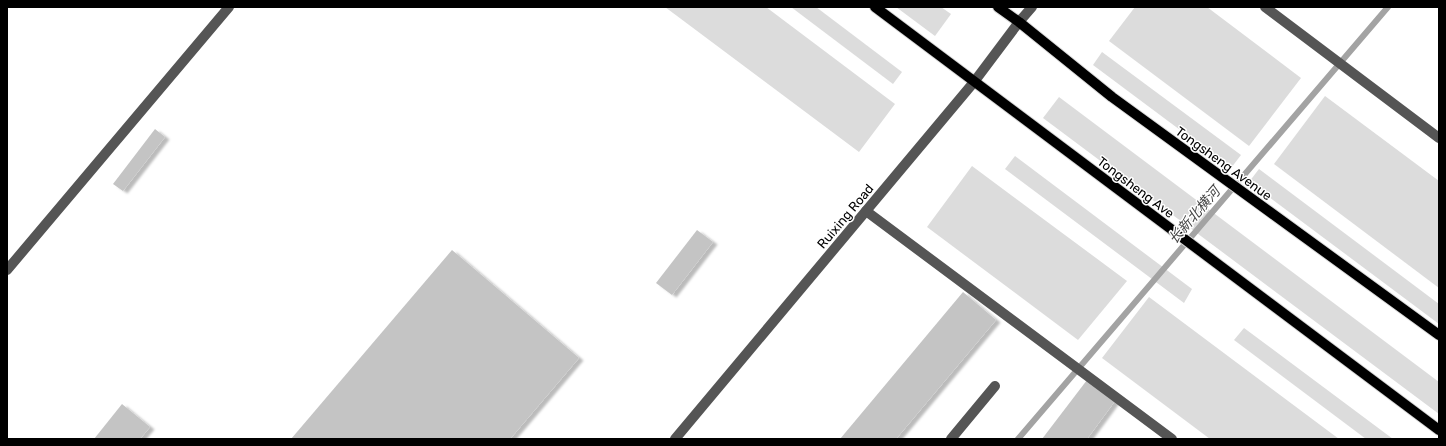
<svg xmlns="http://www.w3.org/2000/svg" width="1446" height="446" font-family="Rubik,'Noto Sans SC',sans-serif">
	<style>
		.green { fill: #dcdcdc }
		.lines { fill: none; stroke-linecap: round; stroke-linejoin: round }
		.stream { stroke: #a3a3a3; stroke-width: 6 }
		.building { fill: #c4c4c4; filter: url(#shadow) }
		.major-casing { stroke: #dbdbdb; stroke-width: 12 }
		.minor { stroke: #555; stroke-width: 10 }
		.major { stroke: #000; stroke-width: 10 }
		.labels { text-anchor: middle; stroke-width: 3; stroke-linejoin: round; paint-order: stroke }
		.street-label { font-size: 13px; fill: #000; stroke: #fff }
		.water-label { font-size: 14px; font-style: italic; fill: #444; stroke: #fff }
	</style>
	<defs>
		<filter id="shadow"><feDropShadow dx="4.5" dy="2.5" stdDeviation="1" flood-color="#0004"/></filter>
	</defs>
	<rect width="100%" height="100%" fill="#fff"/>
	<g class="green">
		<path d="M665,7H766L895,104L859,152Z"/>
		<path d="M791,7H816L902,72L893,84Z"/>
		<path d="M896,7H941L951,14L935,36Z"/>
		<path d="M1135,7H1207L1301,78L1249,146L1109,41Z"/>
		<path d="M1102,52L1241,155L1231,168L1093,65Z"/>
		<path d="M1325,96L1439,181V288L1274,164Z"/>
		<path d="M1059,97L1439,382V414L1043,118Z"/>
		<path d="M1015,156L1192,289L1184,303L1005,169Z"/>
		<path d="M972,166L1127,281L1078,340L927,227Z"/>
		<path d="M1259,169L1439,304V324L1249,182Z"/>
		<path d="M1149,297L1339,439H1210L1102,358Z"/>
		<path d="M1244,328L1393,439H1366L1234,340Z"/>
	</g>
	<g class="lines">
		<path class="stream" d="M1018,439L1388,7"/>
	</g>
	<g class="building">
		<path d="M155,129L165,137L123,191L113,184Z"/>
		<path d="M697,230L713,242L672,295L656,283Z"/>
		<path d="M452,250L579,358L510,439H291Z"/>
		<path d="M963,292L996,320L896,439H840Z"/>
		<path d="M1087,380L1115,401L1087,439H1042Z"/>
		<path d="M122,404L150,427L140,439H94Z"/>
	</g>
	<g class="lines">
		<g class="major-casing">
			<g id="major">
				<path d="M875,7L1439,430"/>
				<path d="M998,7L1019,22L1112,97L1439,335"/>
			</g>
		</g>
		<g class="minor">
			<path d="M1265,7L1439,138"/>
			<path d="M866,211L1172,439"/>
			<path d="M7,270L229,7"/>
			<path d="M675,439L974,82L1019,22L1032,7"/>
			<path d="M951,439L995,386"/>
		</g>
		<use href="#major" class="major"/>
	</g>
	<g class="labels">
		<g class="street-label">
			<text transform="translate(1224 163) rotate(36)" y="5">Tongsheng Avenue</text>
			<text transform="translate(1136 187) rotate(37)" y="5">Tongsheng Ave</text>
			<text transform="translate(845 216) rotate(-50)" y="5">Ruixing Road</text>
		</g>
		<g class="water-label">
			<text transform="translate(1194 215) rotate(-49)" y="5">长新北横河</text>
		</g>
	</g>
	<rect width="1446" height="446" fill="none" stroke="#000000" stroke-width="16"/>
</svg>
